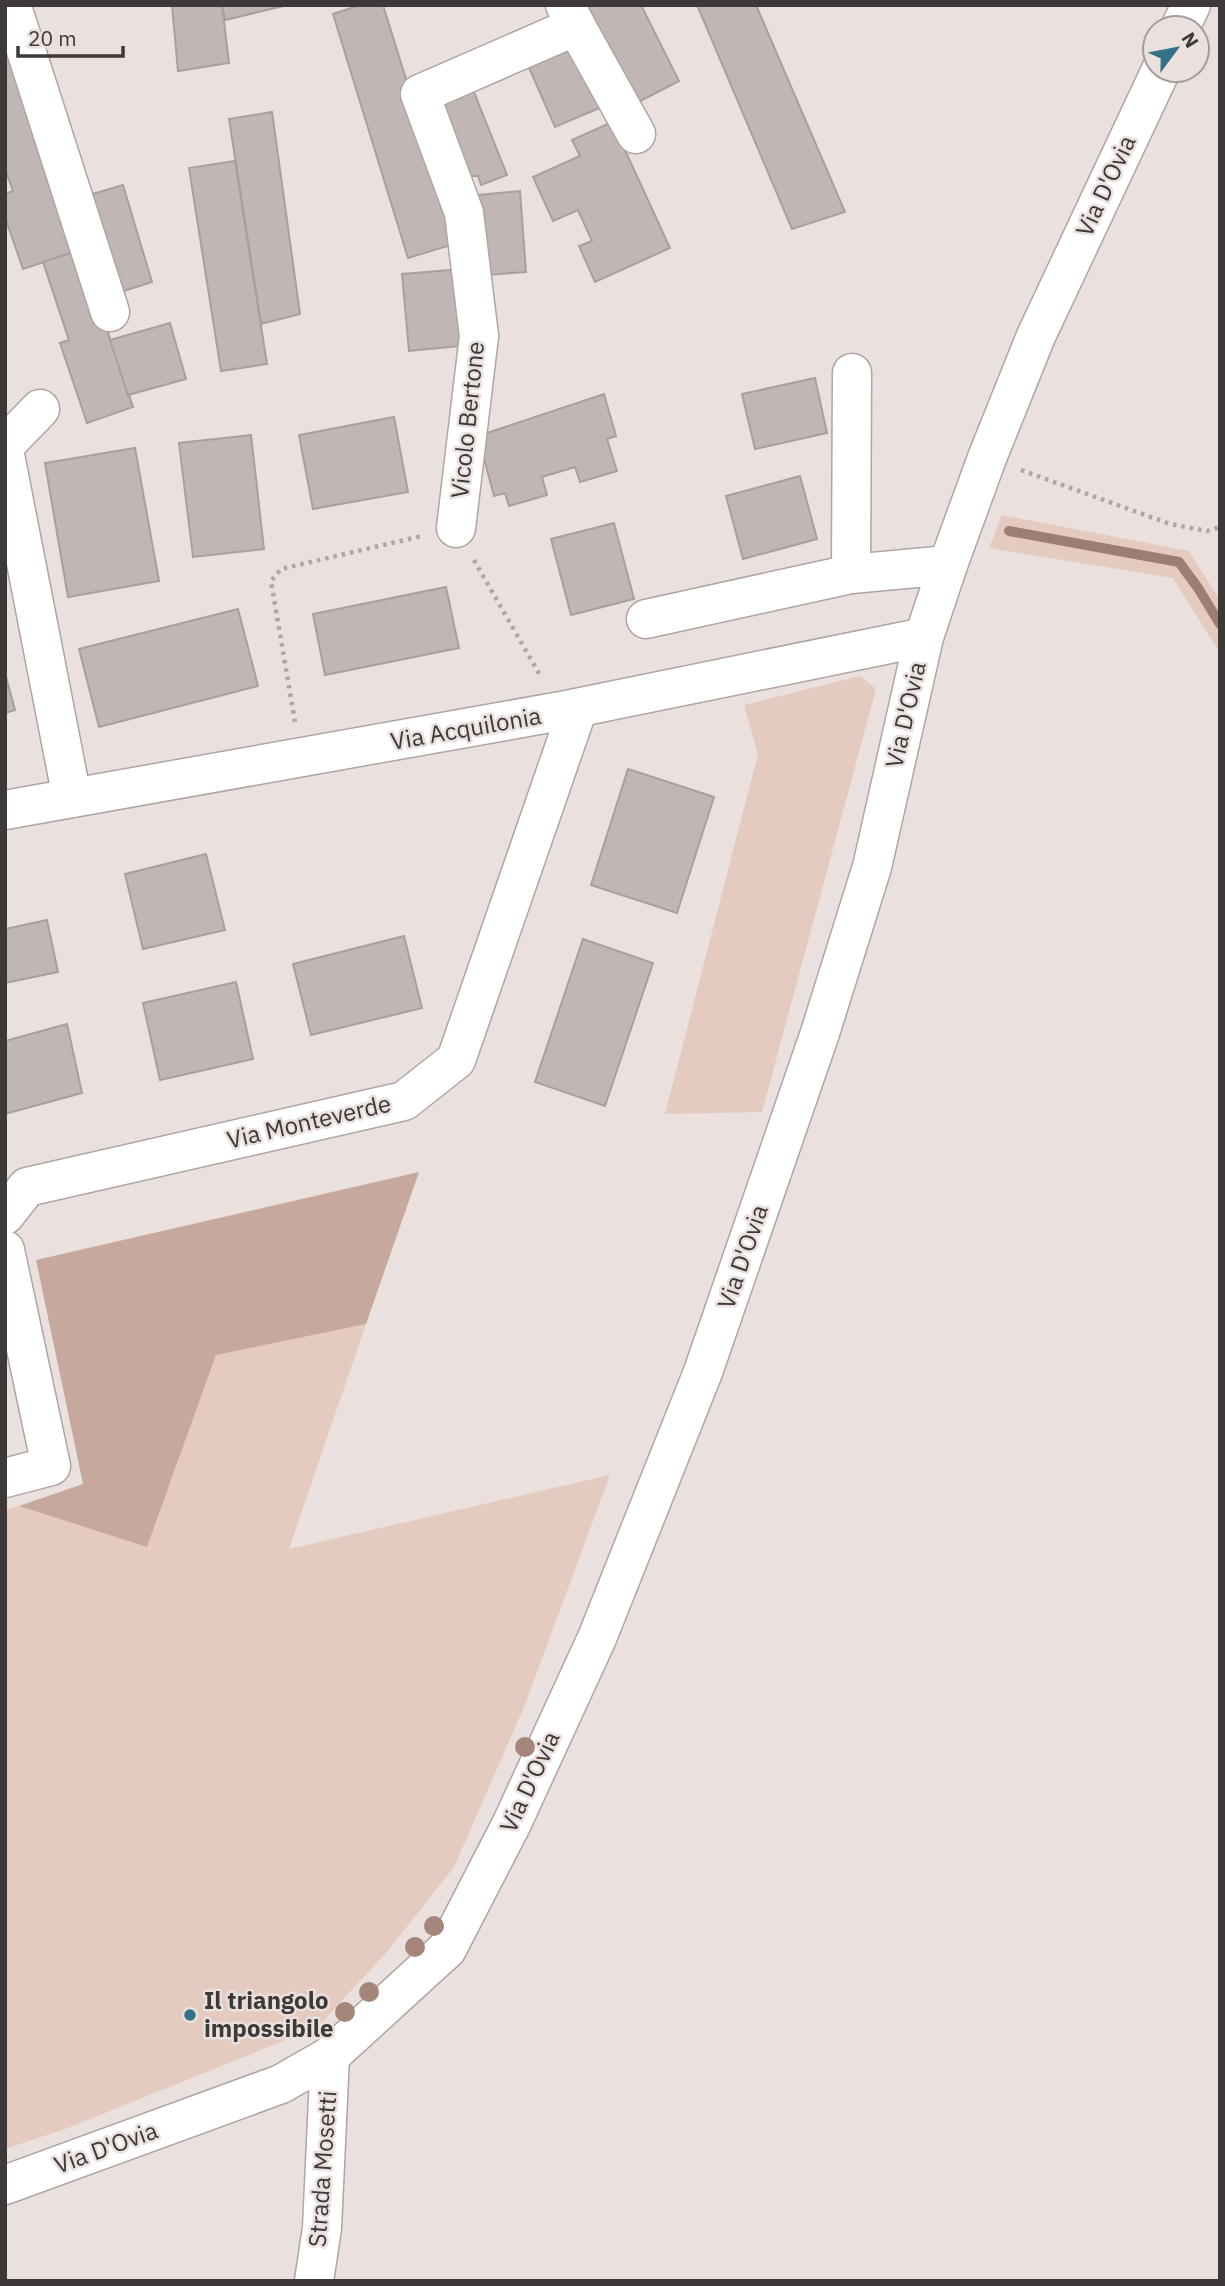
<svg xmlns="http://www.w3.org/2000/svg" width="1225" height="2286" font-family="'IBM Plex Sans',sans-serif">
	<style>
		.green { fill: #e5cac0 }
		.forest { fill: #c7a89c }
		.lines { fill: none; stroke-linecap: round; stroke-linejoin: round }
		.stream { stroke: #9c7e73; stroke-width: 10 }
		.building { fill: #c0b6b3; stroke: #a9a09c; stroke-width: 2 }
		.minor-casing { stroke: #afa5a2; stroke-width: 41 }
		.path { stroke: #aea6a4; stroke-width: 4.5; stroke-dasharray: 3.5 5; stroke-linecap: butt }
		.minor { stroke: #fff; stroke-width: 38 }
		.tree { fill: #a4867b }
		.poi-dot { fill: #337387; stroke: #eae0dd; stroke-width: 2.5 }
		.labels { text-anchor: middle; stroke-width: 5; stroke-linejoin: round; paint-order: stroke }
		.street-label { font-size: 24px; fill: #3d3938; stroke: #eae0dd }
		.poi-label { font-size: 24px; font-weight: bold; fill: #3d3938; stroke: #eae0dd; text-anchor: start }
	</style>
	<rect width="100%" height="100%" fill="#eae0dd"/>
	<g class="green">
		<path d="M1002,515L1189,551L1220,600V653L1173,578L989,548Z"/>
		<path d="M860,676L876,689L762,1112L665,1114L758,754L744,705Z"/>
		<path d="M366,1324L289,1549L610,1475L524,1707L454,1867L386,1953L322,2022L283,2041L68,2128L5,2149V1510L19,1506L147,1547L216,1355Z"/>
	</g>
	<path class="forest" d="M419,1172L366,1324L216,1355L147,1547L19,1506L83,1484L36,1260Z"/>
	<g class="lines">
		<path class="stream" d="M1009,531L1179,562L1198,588L1220,624"/>
	</g>
	<g class="building">
		<path d="M172,5H222L229,63L178,71Z"/>
		<path d="M222,5H288L225,20Z"/>
		<path d="M360,5H383L457,243L408,258L333,14Z"/>
		<path d="M571,5H641L679,81L629,107Z"/>
		<path d="M697,5H756L845,212L792,229Z"/>
		<path d="M5,31L80,250L23,269L5,217V194L13,191L5,169Z"/>
		<path d="M575,43L602,107L555,127L527,63Z"/>
		<path d="M470,82L507,175L481,185L478,176H461L430,98Z"/>
		<path d="M272,112L300,314L261,324L229,119Z"/>
		<path d="M612,122L670,248L595,282L579,246L592,241L578,210L553,221L533,177L580,156L572,140Z"/>
		<path d="M235,161L267,364L221,371L189,168Z"/>
		<path d="M123,185L152,282L108,296L79,198Z"/>
		<path d="M520,191L526,272L485,275L478,195Z"/>
		<path d="M80,250L133,407L87,423L60,343L69,340L43,262Z"/>
		<path d="M463,269L470,345L409,351L402,274Z"/>
		<path d="M170,323L186,379L128,395L110,340Z"/>
		<path d="M815,378L827,433L755,449L742,394Z"/>
		<path d="M604,394L616,436L607,439L617,471L580,482L575,467L542,477L547,495L509,506L505,493L494,496L478,436Z"/>
		<path d="M394,417L408,492L313,509L299,435Z"/>
		<path d="M251,435L264,549L193,557L179,443Z"/>
		<path d="M135,448L159,581L68,597L45,463Z"/>
		<path d="M800,476L817,539L743,559L726,496Z"/>
		<path d="M614,523L634,599L571,615L551,539Z"/>
		<path d="M446,587L459,648L325,675L313,614Z"/>
		<path d="M238,609L258,686L99,727L79,649Z"/>
		<path d="M5,673L15,710L5,713Z"/>
		<path d="M628,769L714,797L677,913L591,885Z"/>
		<path d="M206,854L225,930L143,949L125,874Z"/>
		<path d="M47,920L58,972L5,983V929Z"/>
		<path d="M404,936L422,1008L311,1035L293,964Z"/>
		<path d="M583,939L653,963L605,1106L535,1082Z"/>
		<path d="M236,982L253,1059L160,1080L143,1003Z"/>
		<path d="M67,1024L82,1093L5,1114V1041Z"/>
	</g>
	<g class="lines">
		<g class="minor-casing">
			<g id="minor">
				<path d="M15,16L110,312"/>
				<path d="M576,26L636,134"/>
				<path d="M1180,28L1191,5"/>
				<path d="M852,373L851,574L948,565"/>
				<path d="M5,445L40,409"/>
				<path d="M5,455L72,798"/>
				<path d="M456,528L479,336L464,213L420,94L576,26L565,5"/>
				<path d="M646,619L851,574"/>
				<path d="M5,810L561,711L924,637"/>
				<path d="M5,1215L27,1187L404,1101L456,1060L578,708"/>
				<path d="M5,1250L51,1466L5,1478"/>
				<path d="M5,2185L281,2084L330,2056L447,1949L512,1823L597,1638L703,1372L820,1033L872,867L924,637L948,565L987,458L1036,336L1161,70"/>
				<path d="M314,2281L322,2228L330,2056"/>
			</g>
		</g>
		<g class="path">
			<path d="M1021,470L1170,524L1207,531L1220,527"/>
			<path d="M474,560L541,677"/>
			<path d="M295,722L271,581L281,569L422,536"/>
		</g>
		<use href="#minor" class="minor"/>
	</g>
	<g class="tree">
		<circle cx="525" cy="1747" r="10"/>
		<circle cx="434" cy="1926" r="10"/>
		<circle cx="415" cy="1947" r="10"/>
		<circle cx="369" cy="1992" r="10"/>
		<circle cx="345" cy="2012" r="10"/>
	</g>
	<circle class="poi-dot" cx="190" cy="2015" r="7"/>
	<g class="labels">
		<g class="street-label">
			<text transform="translate(1106 186) rotate(-65)" y="8">Via D'Ovia</text>
			<text transform="translate(468 420) rotate(-84)" y="8">Vicolo Bertone</text>
			<text transform="translate(906 715) rotate(-77)" y="8">Via D'Ovia</text>
			<text transform="translate(466 729) rotate(-10)" y="8">Via Acquilonia</text>
			<text transform="translate(309 1122) rotate(-13)" y="8">Via Monteverde</text>
			<text transform="translate(743 1257) rotate(-71)" y="8">Via D'Ovia</text>
			<text transform="translate(530 1782) rotate(-65)" y="8">Via D'Ovia</text>
			<text transform="translate(106 2148) rotate(-20)" y="8">Via D'Ovia</text>
			<text transform="translate(323 2169) rotate(-86)" y="8">Strada Mosetti</text>
		</g>
		<g class="poi-label">
			<text x="204" y="2009">Il triangolo<tspan x="204" dy="28">impossibile</tspan></text>
		</g>
	</g>
	<rect width="1225" height="2286" fill="none" stroke="#3d3938" stroke-width="14"/>
	<g transform="translate(1176 49) rotate(58)"><circle r="33" fill="#eae0dd" stroke="#a59d9b" stroke-width="2"/>
	<path d="M0-5L12 26L0 18L-12 26Z" fill="#337387"/>
	<text y="-10" font-size="19" font-weight="bold" text-anchor="middle" fill="#3d3938">N</text>
	</g>
	<path d="M18 46v10h105v-10" fill="none" stroke="#3d3938" stroke-width="3.5"/>
	<text x="28" y="46" font-size="21" fill="#3d3938" stroke="#eae0dd" stroke-width="5" paint-order="stroke">20 m</text>
</svg>
